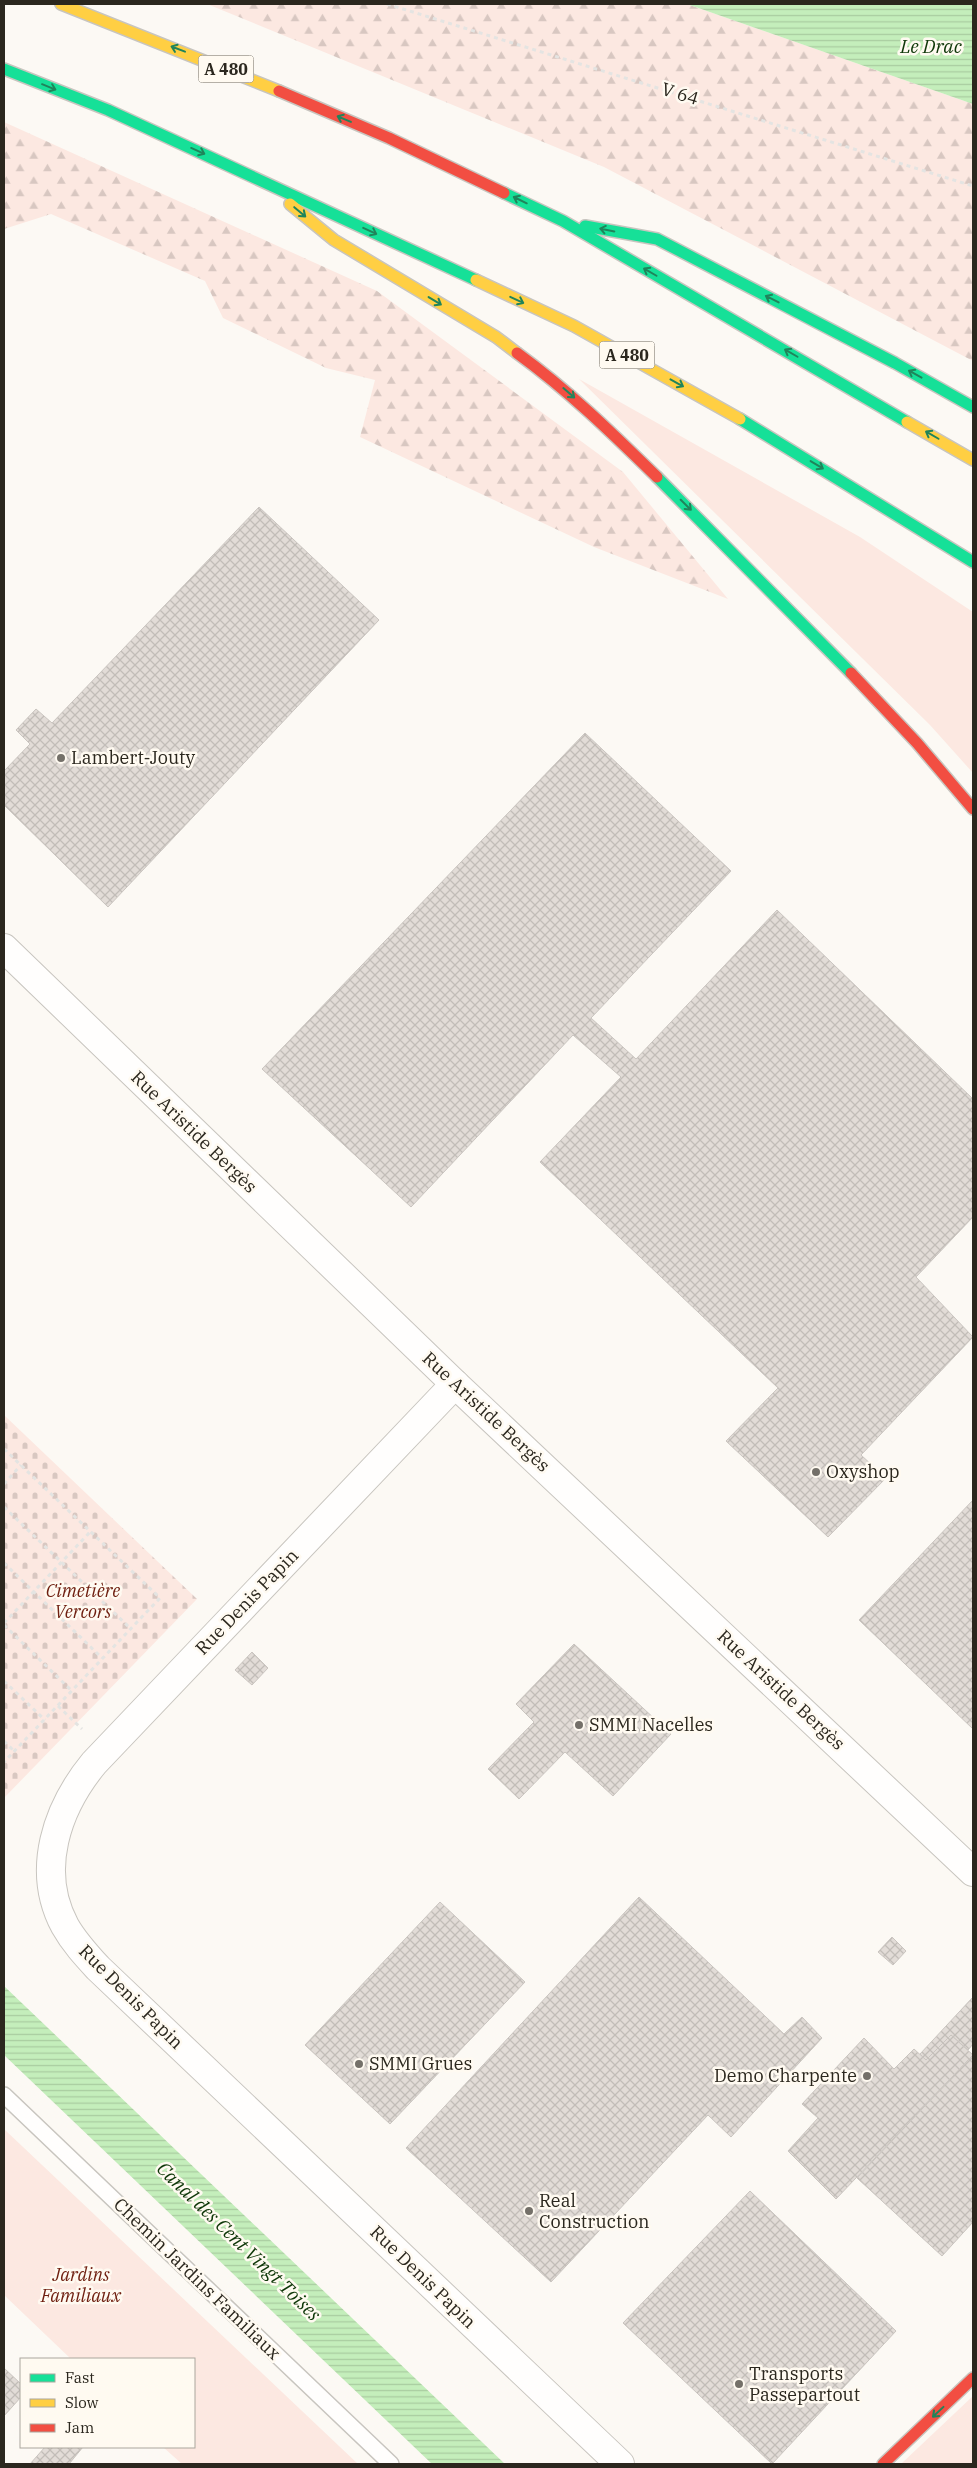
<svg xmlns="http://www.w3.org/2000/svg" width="977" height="2468" font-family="'IBM Plex Serif',serif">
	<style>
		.green { fill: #fce8e1 }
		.forest { fill: url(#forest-firs) }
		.cemetery { fill: url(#cemetery-stones) }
		.water { fill: url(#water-rules) }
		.building { fill: url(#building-cross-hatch); stroke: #cac5c0 }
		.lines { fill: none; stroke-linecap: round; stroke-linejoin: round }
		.lane-casing { stroke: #c8c5bf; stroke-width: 18 }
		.street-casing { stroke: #c8c5bf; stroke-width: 30 }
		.fast-casing { stroke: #c8c5bf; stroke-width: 14 }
		.slow-casing { stroke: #c8c5bf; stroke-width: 14 }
		.jam-casing { stroke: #c8c5bf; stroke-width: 14 }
		.path { stroke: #e4e4e2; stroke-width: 3; stroke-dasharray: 4 4; stroke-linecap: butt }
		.lane { stroke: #fffefd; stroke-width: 15 }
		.street { stroke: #fffefd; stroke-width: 28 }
		.fast { stroke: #16e098; stroke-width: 11 }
		.slow { stroke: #ffcf43; stroke-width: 11 }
		.jam { stroke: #f24e42; stroke-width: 11 }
		.oneway { stroke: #20845b }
		.poi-dot { fill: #747069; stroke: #fffaf1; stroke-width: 2 }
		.labels { text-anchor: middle; stroke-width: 5; stroke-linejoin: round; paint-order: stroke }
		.shield { fill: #fffaf1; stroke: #6b665d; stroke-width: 1 }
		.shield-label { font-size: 16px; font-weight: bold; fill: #2b271e }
		.street-label { font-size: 18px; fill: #2b271e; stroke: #fffaf1 }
		.poi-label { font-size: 18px; fill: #2b271e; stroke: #fffaf1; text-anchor: start }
		.park-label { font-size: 18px; font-style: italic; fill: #6f1f10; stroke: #fffaf1 }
		.water-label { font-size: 19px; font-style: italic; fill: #0e3708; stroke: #fffaf1 }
	</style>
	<defs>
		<pattern id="forest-firs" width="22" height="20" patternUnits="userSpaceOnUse" patternTransform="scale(1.25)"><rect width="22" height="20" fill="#fce8e1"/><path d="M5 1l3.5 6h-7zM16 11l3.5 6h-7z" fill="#d8c7c1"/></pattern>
		<pattern id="cemetery-stones" width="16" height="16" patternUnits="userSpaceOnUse" patternTransform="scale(1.25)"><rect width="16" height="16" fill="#fce8e1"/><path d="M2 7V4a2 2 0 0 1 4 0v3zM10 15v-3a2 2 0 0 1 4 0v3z" fill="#d8c7c1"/></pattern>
		<pattern id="water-rules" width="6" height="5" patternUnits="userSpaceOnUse" patternTransform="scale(1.25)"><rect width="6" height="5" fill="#c4eebb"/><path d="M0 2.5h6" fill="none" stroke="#a9cca0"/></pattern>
		<pattern id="building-cross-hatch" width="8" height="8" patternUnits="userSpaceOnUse" patternTransform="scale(1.25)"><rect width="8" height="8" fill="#e2dcd7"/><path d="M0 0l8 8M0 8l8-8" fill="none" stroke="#c2bdb8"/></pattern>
	</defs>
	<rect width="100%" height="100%" fill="#fcf9f4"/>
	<g class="green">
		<path d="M579,379L860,537L973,612V773L930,725Z"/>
		<path d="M4,2129L358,2464H182L163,2447H194V2359H71L4,2295Z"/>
		<path d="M973,2396V2464H901Z"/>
	</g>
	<g class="forest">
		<path d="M207,4H687L973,104V361L604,167Z"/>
		<path d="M4,122L377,291L623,472L728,599L594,547L360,437L375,380L326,368L223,318L205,281L51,214L4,229Z"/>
	</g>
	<path class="cemetery" d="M4,1415L197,1599L4,1798Z"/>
	<g class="water">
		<path d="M687,4H973V104Z"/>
		<path d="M4,1986L505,2464H432L4,2055Z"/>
	</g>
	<g class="building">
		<path d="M259,507L379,620L108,907L4,805V771L30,744L16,730L36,709L52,723Z"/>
		<path d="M585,733L731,871L591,1018L636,1059L777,910L973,1099V1217L916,1277L973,1337L861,1455L886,1478L828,1537L726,1441L778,1388L540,1162L621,1077L573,1035L411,1207L262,1069Z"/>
		<path d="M973,1500V1729L859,1620Z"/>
		<path d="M574,1644L671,1734L613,1796L565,1752L519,1799L488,1769L534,1722L516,1704Z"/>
		<path d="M252,1652L268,1668L252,1685L235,1670Z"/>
		<path d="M639,1897L784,2034L802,2017L822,2038L731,2137L708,2115L551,2282L406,2148Z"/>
		<path d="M440,1902L525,1982L390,2124L305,2045Z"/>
		<path d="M892,1937L906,1951L893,1965L878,1952Z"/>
		<path d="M973,1997V2044L968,2050L951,2035L926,2060L920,2054Z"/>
		<path d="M951,2035L973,2055L836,2199L788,2151L818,2118L802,2104L864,2038L894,2069L914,2049L926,2060Z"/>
		<path d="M973,2055V2222L942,2256L857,2178Z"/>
		<path d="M750,2191L896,2331L772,2464L623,2323Z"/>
		<path d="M4,2368L21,2384V2397L4,2416Z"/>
		<path d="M45,2447H83L69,2464H30Z"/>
	</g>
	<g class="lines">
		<g class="lane-casing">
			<path id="lane" d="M4,2095L391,2464"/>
		</g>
		<g class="street-casing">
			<g id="street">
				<path d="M4,948L455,1384L973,1872"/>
				<path d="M455,1384L94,1763C57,1808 35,1870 65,1926C74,1942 86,1955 98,1968L620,2464"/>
			</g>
		</g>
		<g class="fast-casing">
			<g id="fast">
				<path d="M4,69L108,110L476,280"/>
				<path d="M504,193L563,221L907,422"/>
				<path d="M585,226L657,239L895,363L973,407"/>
				<path d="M740,419L973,562"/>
				<path d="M657,477L851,673"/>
			</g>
		</g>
		<g class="slow-casing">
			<g id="slow">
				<path d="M61,4L279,91"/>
				<path d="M290,204L334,240L496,337L517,353"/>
				<path d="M476,280L574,326L740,419"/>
				<path d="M907,422L973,460"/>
			</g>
		</g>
		<g class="jam-casing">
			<g id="jam">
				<path d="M279,91L389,138L504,193"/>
				<path d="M517,353C568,390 612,433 657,477"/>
				<path d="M851,673L917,743L973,809"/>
				<path d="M883,2464L973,2378"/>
			</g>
		</g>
		<g class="path">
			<path d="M387,4L973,186"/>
			<path d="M4,1449L160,1598L4,1762"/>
			<path d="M4,1484L21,1465"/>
			<path d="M4,1507L131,1629"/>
			<path d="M4,1563L102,1658"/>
			<path d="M4,1623L91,1531"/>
			<path d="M4,1625L72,1691"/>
			<path d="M4,1681L45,1720"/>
			<path d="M58,1706L82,1729"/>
			<path d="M4,1741L14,1751"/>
		</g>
		<use href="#lane" class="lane"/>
		<use href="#street" class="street"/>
		<use href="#fast" class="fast"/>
		<use href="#slow" class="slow"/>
		<use href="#jam" class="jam"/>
	</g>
	<defs><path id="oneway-shaft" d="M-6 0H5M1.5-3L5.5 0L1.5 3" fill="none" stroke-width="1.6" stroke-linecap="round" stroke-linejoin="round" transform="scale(1.25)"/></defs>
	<g class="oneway">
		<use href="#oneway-shaft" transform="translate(178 49) rotate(-159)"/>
		<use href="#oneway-shaft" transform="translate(49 87) rotate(22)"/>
		<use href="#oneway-shaft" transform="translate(344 119) rotate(-157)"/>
		<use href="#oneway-shaft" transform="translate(198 151) rotate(24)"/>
		<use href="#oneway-shaft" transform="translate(520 200) rotate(-154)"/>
		<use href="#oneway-shaft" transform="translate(300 212) rotate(40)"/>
		<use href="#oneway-shaft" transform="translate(607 230) rotate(-169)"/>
		<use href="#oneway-shaft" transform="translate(370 231) rotate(25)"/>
		<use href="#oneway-shaft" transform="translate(650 272) rotate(-150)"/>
		<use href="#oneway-shaft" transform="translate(772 299) rotate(-153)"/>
		<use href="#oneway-shaft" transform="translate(517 300) rotate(25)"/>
		<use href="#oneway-shaft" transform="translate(435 301) rotate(31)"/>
		<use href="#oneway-shaft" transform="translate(791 353) rotate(-150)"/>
		<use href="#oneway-shaft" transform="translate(915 374) rotate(-151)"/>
		<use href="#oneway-shaft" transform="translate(677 383) rotate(29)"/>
		<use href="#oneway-shaft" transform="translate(569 393) rotate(41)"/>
		<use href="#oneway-shaft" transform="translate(932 435) rotate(-150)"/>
		<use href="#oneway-shaft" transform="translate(817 465) rotate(31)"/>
		<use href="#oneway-shaft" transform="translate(686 505) rotate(45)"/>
		<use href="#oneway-shaft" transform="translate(938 2412) rotate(137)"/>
	</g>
	<g class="poi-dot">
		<circle cx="61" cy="758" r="5"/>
		<circle cx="816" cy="1472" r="5"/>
		<circle cx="579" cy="1725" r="5"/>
		<circle cx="359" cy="2064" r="5"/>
		<circle cx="867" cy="2076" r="5"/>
		<circle cx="529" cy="2211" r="5"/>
		<circle cx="739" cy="2384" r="5"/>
	</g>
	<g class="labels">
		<g class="shield">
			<rect x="198.5" y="55.5" width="55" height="27" rx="4"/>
			<rect x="599.5" y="341.5" width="55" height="27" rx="4"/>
		</g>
		<g class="shield-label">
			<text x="226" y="75">A 480</text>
			<text x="627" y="361">A 480</text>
		</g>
		<g class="street-label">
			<text transform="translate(680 94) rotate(17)" y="6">V 64</text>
			<text transform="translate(194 1132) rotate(44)" y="6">Rue Aristide Bergès</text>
			<text transform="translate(486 1412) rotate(43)" y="6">Rue Aristide Bergès</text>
			<text transform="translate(247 1602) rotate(-46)" y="6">Rue Denis Papin</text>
			<text transform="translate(781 1690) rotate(43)" y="6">Rue Aristide Bergès</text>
			<text transform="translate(131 1997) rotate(45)" y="6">Rue Denis Papin</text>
			<text transform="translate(423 2277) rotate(44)" y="6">Rue Denis Papin</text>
			<text transform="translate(197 2279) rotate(44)" y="6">Chemin Jardins Familiaux</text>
		</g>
		<g class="poi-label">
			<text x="71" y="764">Lambert-Jouty</text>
			<text x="826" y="1478">Oxyshop</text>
			<text x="589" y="1731">SMMI Nacelles</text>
			<text x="369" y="2070">SMMI Grues</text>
			<text x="857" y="2082" text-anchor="end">Demo Charpente</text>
			<text x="539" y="2207">Real<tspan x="539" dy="21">Construction</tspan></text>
			<text x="749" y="2380">Transports<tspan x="749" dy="21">Passepartout</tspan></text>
		</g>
		<g class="park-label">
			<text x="83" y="1597">Cimetière<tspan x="83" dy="21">Vercors</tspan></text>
			<text x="81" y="2281">Jardins<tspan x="81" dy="21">Familiaux</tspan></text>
		</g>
		<g class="water-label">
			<text x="931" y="53">Le Drac</text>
			<text transform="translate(239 2241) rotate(44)" y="7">Canal des Cent Vingt Toises</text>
		</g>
	</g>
	<rect width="977" height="2468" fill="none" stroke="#2b271e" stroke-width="10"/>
	<rect x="20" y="2358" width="175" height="90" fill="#fffaf1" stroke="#aaa69d"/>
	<rect x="30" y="2374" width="25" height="8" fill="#16e098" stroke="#aaa69d"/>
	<text x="65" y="2383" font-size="15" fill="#2b271e">Fast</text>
	<rect x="30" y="2399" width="25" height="8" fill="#ffcf43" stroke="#aaa69d"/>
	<text x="65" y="2408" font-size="15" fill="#2b271e">Slow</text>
	<rect x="30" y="2424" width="25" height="8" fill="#f24e42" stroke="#aaa69d"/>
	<text x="65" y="2433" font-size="15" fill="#2b271e">Jam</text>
</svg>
